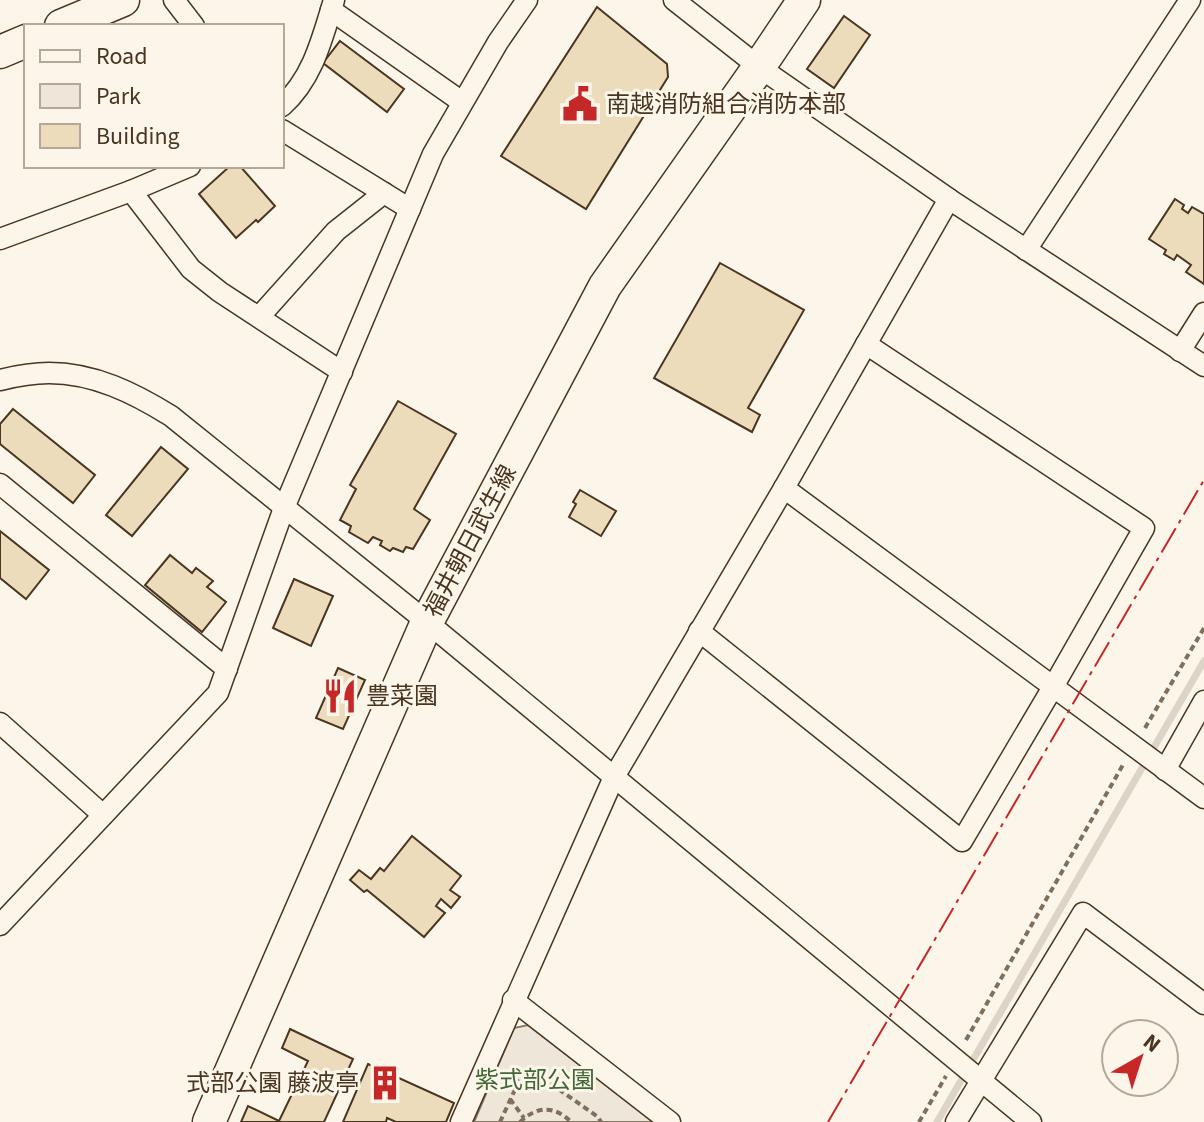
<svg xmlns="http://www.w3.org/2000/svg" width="1204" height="1122" font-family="'Source Sans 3','Noto Sans JP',sans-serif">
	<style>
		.green { fill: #ede6d9; stroke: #887966; stroke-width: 2 }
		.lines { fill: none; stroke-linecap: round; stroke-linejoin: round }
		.stream { stroke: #dcd4c6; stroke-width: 7 }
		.building { fill: #ecdcbc; stroke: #4a3520; stroke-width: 2 }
		.street-casing { stroke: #4a3520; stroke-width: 23 }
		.primary-casing { stroke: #4a3520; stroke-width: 35 }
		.path { stroke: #7f6f5c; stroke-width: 4; stroke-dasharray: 6 4; stroke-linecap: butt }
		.street { stroke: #fbf6e9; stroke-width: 20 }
		.primary { stroke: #fbf6e9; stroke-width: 32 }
		.power { stroke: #c62828; stroke-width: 2; stroke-dasharray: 28 6 4 6; stroke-linecap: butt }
		.labels { text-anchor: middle; stroke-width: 6; stroke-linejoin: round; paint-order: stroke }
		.poi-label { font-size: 24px; fill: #4a3520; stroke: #fbf6e9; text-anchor: start }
		.street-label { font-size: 24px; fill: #4a3520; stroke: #fbf6e9 }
		.park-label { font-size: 24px; fill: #436837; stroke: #fbf6e9 }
	</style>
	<rect width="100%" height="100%" fill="#fbf6e9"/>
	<path class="green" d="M528,1025L654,1122H474L514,1028Z"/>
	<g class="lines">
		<path class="stream" d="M937,1122L1204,661"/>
	</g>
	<g class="building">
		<path d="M597,7L667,64L668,77L586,209L501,156Z"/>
		<path d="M844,16L870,35L834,88L807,69Z"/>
		<path d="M340,41L404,89L387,112L323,63Z"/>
		<path d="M230,166H240L275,206L258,222L256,220L236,238L199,194Z"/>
		<path d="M1175,199L1184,205L1182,209L1188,213L1192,207L1204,214V284L1186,272L1191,265L1177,255L1174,260L1164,254L1166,250L1149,239Z"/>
		<path d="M720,263L804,310L748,408L760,415L752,432L654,378Z"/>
		<path d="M398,401L456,434L414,509L430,520L413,549L406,547L403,552L393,548L390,551L380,545L382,541L373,537L368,543L349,532L351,526L340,520L356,489L350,485Z"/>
		<path d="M13,409L95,475L73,503L0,444V424Z"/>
		<path d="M161,447L188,469L132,536L106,515Z"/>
		<path d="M580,490L616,511L601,536L569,517L576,504L573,502Z"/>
		<path d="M0,531L49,570L26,599L0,578Z"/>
		<path d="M170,555L192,573L196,568L213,581L207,587L226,602L202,632L145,585Z"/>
		<path d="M294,579L333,596L311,646L273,628Z"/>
		<path d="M338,668L365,680L343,729L316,718Z"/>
		<path d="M412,836L461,876L450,890L460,897L451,908L441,899L436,906L445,913L424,937L367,890L364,892L350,880L359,870L371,879L380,868L384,871Z"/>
		<path d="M290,1029L353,1059L324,1122H241L248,1106L279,1121L308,1061L282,1048Z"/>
		<path d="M368,1064L454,1103L446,1122H396L387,1118L386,1122H343Z"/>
	</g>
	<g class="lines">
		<g class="street-casing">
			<g id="street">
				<path d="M174,0L194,26"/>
				<path d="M674,0L759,67L949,199L1204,366"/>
				<path d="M331,10L462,102"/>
				<path d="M282,106C313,78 322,39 334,0"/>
				<path d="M282,130L410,209"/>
				<path d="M131,191L191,269L220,292L342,372"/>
				<path d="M0,239L131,191L190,166"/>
				<path d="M1026,250L1190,0"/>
				<path d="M259,317L336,231L384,193"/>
				<path d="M1180,351L1204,313"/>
				<path d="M0,380C16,376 33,373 49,373C94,373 134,393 171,416L427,622L1031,1122"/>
				<path d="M0,484L227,669"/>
				<path d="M784,488L1204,798"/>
				<path d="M699,631L962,841L1053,687L1144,528L866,344"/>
				<path d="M0,723L103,815"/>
				<path d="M1165,770L1204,701"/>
				<path d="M0,925L218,693L284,508L433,154L498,42L527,0"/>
				<path d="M513,1000L670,1122"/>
				<path d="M461,1122L614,777L784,488L949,199"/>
				<path d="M956,1122L1083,913L1204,1004"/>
			</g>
		</g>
		<g class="primary-casing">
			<g id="primary">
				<path d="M61,26L123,0"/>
				<path d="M0,52L26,41"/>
				<path d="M209,1122L427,622L605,286L759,67L804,0"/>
			</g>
		</g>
		<g class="path">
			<path d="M1145,728L1204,628"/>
			<path d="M966,1040L1124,763"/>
			<path d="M510,1099L524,1118"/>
			<path d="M500,1122L519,1081L529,1076L543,1078L598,1117L601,1122"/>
			<path d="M520,1122C537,1106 554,1105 571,1122"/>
			<path d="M919,1122L946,1076"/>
		</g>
		<use href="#street" class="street"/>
		<use href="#primary" class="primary"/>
		<path class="power" d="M828,1122L1204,480"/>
	</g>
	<defs>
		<g id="civic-bare" transform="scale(2.76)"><path d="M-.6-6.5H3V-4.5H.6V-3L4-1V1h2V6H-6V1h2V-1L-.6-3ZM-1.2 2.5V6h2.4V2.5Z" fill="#c62828" stroke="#fbf6e9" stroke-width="2.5" paint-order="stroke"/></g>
		<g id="restaurant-bare" transform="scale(2.76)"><path d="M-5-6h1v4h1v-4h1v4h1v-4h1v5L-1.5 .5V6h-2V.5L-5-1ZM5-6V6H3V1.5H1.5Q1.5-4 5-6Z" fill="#c62828" stroke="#fbf6e9" stroke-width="2.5" paint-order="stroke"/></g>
		<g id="building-bare" transform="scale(2.76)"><path d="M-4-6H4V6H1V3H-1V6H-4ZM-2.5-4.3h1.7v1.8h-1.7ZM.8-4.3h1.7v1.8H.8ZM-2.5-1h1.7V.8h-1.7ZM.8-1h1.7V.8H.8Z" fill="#c62828" stroke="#fbf6e9" stroke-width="2.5" paint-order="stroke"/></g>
	</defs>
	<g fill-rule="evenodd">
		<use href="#civic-bare" x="580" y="104"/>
		<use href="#restaurant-bare" x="340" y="696"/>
		<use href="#building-bare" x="385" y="1083"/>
	</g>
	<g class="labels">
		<g class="poi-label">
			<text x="606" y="112">南越消防組合消防本部</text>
			<text x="366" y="704">豊菜園</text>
			<text x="359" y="1091" text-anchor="end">式部公園 藤波亭</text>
		</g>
		<g class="street-label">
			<text transform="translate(470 541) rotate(-62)" y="8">福井朝日武生線</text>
		</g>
		<g class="park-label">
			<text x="535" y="1088">紫式部公園</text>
		</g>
	</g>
	<rect x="24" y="24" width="260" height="144" fill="#fbf6e9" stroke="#b4a999" stroke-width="2"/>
	<rect x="40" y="50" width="40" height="12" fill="#fbf6e9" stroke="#b4a999" stroke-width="2"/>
	<text x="96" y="64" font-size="24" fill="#4a3520">Road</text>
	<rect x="40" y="84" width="40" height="24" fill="#ede6d9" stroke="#b4a999" stroke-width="2"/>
	<text x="96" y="104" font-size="24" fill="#4a3520">Park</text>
	<rect x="40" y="124" width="40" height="24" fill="#ecdcbc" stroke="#b4a999" stroke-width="2"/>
	<text x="96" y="144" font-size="24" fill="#4a3520">Building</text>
	<g transform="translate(1140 1058) rotate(39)"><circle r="38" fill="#fbf6e9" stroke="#b4a999" stroke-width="2"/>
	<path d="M0-6L14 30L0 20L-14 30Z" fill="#c62828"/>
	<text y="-12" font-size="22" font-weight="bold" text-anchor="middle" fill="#4a3520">N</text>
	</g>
</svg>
